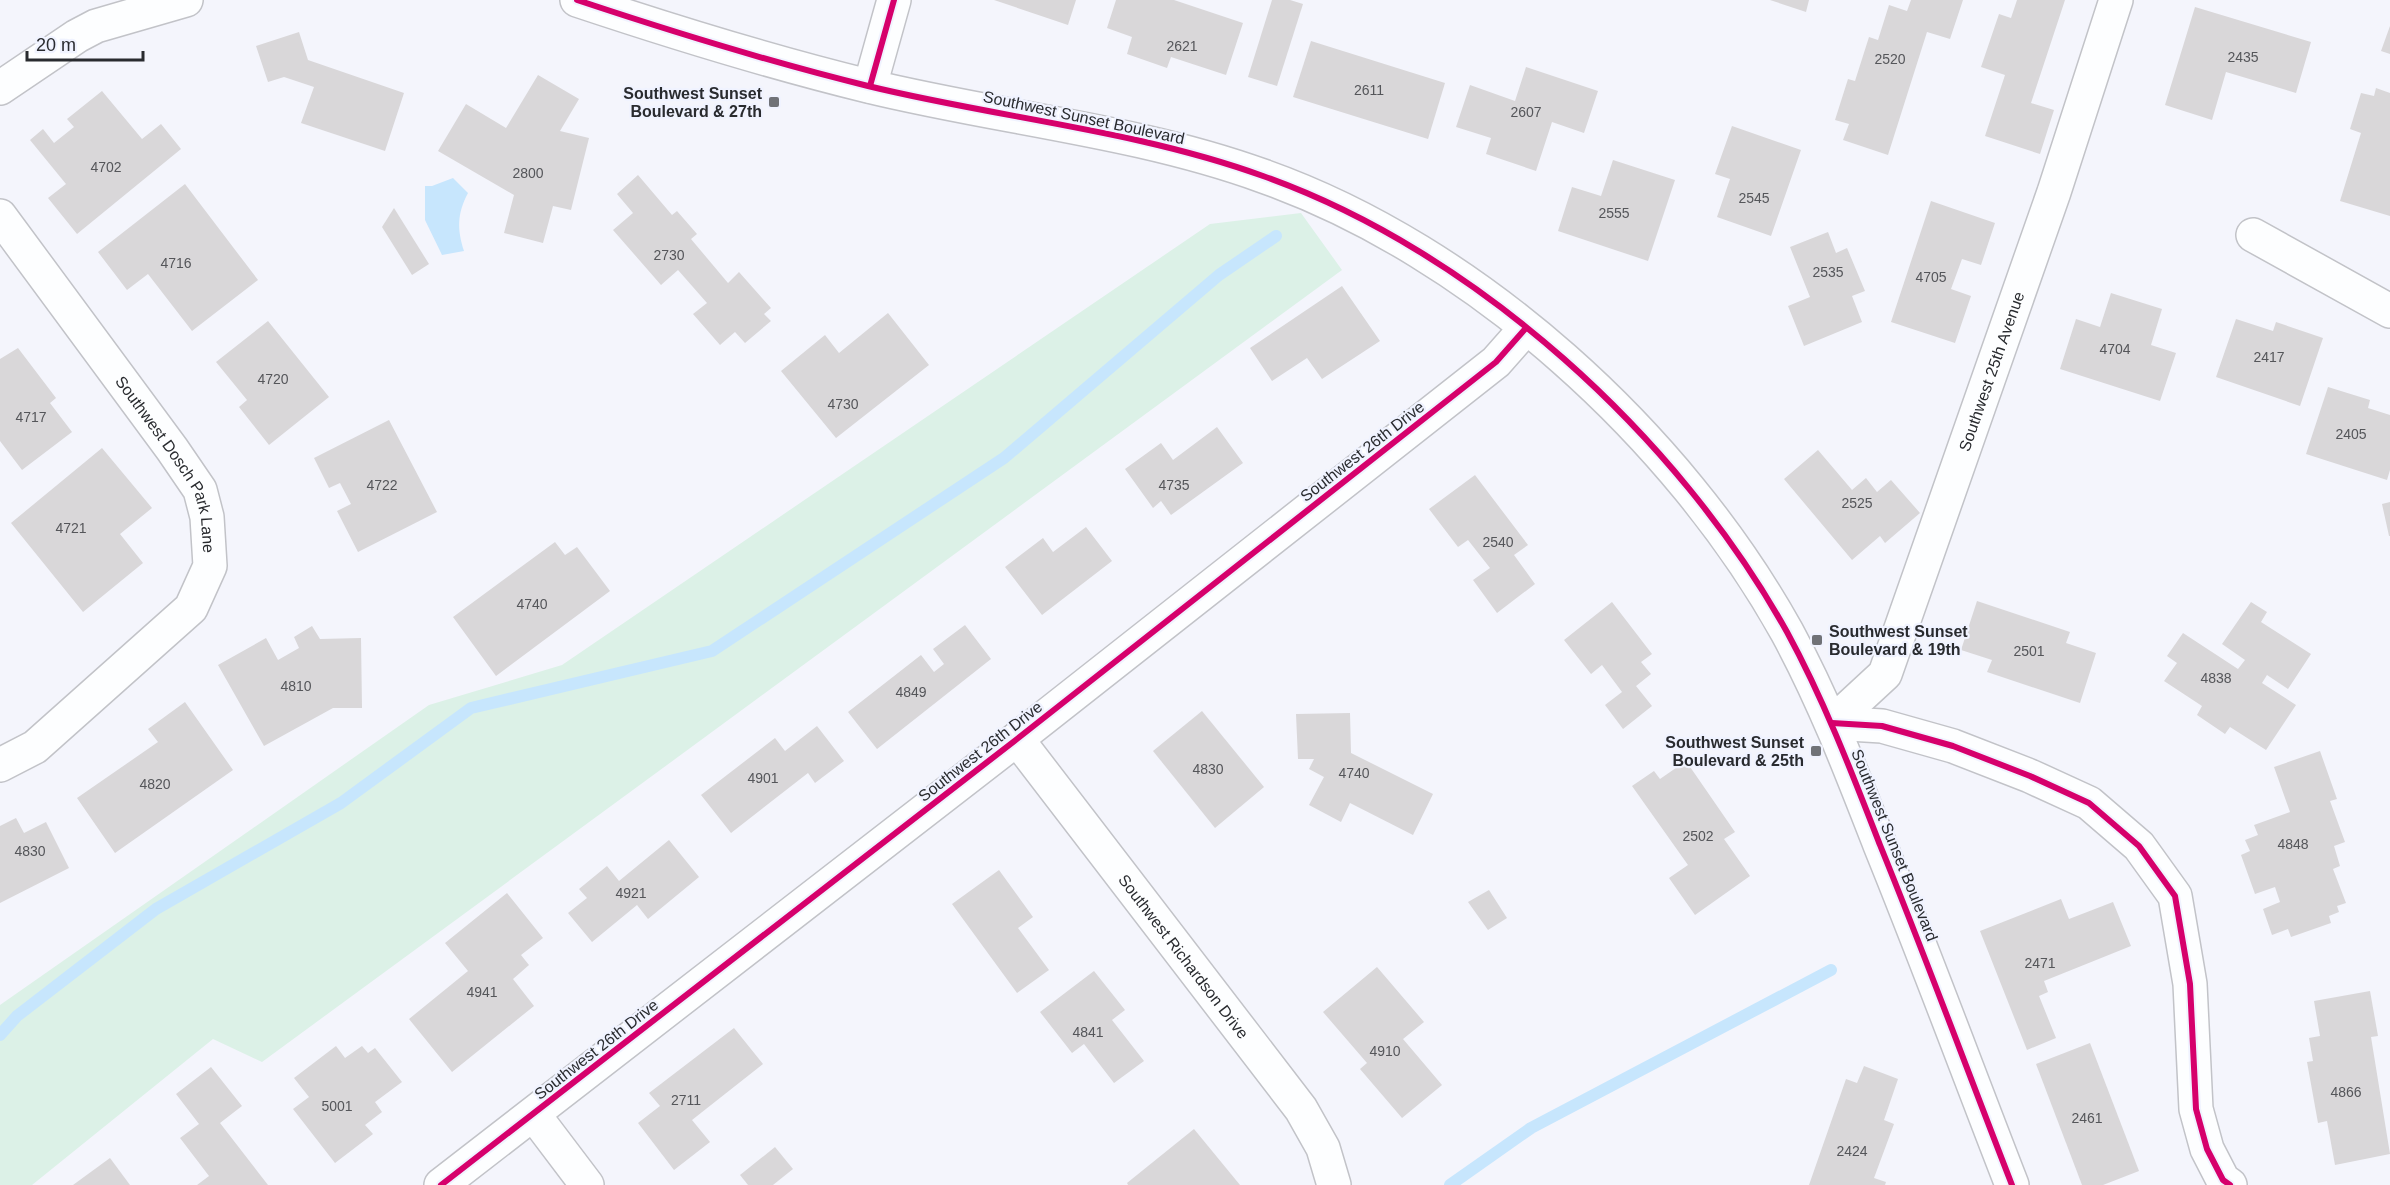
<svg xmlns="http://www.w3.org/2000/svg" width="2390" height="1185" font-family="Helvetica,sans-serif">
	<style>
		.green { fill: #dcf1e7 }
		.water { fill: #c7e6fd }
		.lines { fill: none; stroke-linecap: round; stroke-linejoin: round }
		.stream { stroke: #c7e6fd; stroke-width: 12 }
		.building { fill: #d9d7d9 }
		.minor-casing { stroke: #c2c3c8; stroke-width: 36 }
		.tertiary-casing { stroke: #c2c3c8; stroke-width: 36 }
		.minor { stroke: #fdfeff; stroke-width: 33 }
		.tertiary { stroke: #fdfeff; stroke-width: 33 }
		.cycleway-casing { stroke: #f0f3ff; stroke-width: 10 }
		.cycleway { stroke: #d6006c; stroke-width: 6 }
		.poi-dot { fill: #707277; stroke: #f0f3ff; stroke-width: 2 }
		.labels { text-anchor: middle; stroke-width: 4.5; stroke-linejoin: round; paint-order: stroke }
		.number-label { font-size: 14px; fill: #55565a }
		.poi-label { font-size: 16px; font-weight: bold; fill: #292b2f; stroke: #f0f3ff; text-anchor: end }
		.street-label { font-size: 16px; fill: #292b2f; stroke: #f0f3ff }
	</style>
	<rect width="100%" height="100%" fill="#f4f5fc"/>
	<path class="green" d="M1301,213L1342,270L262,1062L213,1039L32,1185H0V1005L429,705L562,665L1210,224Z"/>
	<path class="water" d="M453,178L468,193C457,214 457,229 464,251L442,255L425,220V186H432Z"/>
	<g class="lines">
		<g class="stream">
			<path d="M0,1035L17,1016L156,909L341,803L471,708L712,651L1004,458L1219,275L1276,236"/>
			<path d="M1450,1185L1531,1128L1831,970"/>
		</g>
	</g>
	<g class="building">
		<path d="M994,0H1076L1068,25Z"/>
		<path d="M1116,0H1174L1243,23L1226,75L1171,57L1167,68L1127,54L1132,37L1107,28Z"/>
		<path d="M1272,0H1290L1303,4L1277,86L1248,77Z"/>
		<path d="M1770,0H1809L1806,12Z"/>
		<path d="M1911,0H1963L1950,39L1927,32L1888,155L1843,140L1849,124L1835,120L1848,79L1855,81L1869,37L1878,40L1889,5L1907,11Z"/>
		<path d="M2017,0H2065L2031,103L2054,110L2040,154L1985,136L2005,75L1981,67L1999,14L2011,18Z"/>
		<path d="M2195,7L2311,42L2296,93L2226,72L2212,120L2165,105Z"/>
		<path d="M2390,26V54L2381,51Z"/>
		<path d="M299,32L308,60L404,93L385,151L301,123L314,87L284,77L268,82L256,46Z"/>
		<path d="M1311,41L1445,83L1428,139L1293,97Z"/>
		<path d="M1526,67L1598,91L1584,133L1552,122L1536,171L1486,154L1491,138L1456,127L1470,85L1515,101Z"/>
		<path d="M538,75L579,99L560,131L589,138L571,210L553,206L543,243L504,233L514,195L438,151L466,104L506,128Z"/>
		<path d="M2376,88L2390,93V216L2340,201L2361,133L2350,129L2361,93L2374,96Z"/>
		<path d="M102,91L142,139L161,124L181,149L77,234L48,198L66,184L30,140L43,129L54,143L74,127L67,119Z"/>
		<path d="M1732,126L1801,150L1771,236L1717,217L1730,179L1715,174Z"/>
		<path d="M1613,160L1675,180L1648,261L1558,231L1572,187L1601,196Z"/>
		<path d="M638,175L672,215L677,211L697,234L691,239L728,283L739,272L771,308L764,314L771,321L745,343L735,332L720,345L693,314L707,303L678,270L661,285L613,230L633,213L617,194Z"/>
		<path d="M185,184L258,280L192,331L148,274L127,290L98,252Z"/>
		<path d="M1931,201L1995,223L1981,265L1962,259L1951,289L1971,296L1955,343L1891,322Z"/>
		<path d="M394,208L429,264L412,275L382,227Z"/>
		<path d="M1828,232L1836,253L1847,248L1865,291L1852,296L1862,322L1804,346L1788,306L1810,297L1790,247Z"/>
		<path d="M1342,286L1380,341L1322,379L1307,358L1272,381L1250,348Z"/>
		<path d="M2111,293L2162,309L2151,345L2176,353L2160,401L2060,369L2076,319L2100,327Z"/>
		<path d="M888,313L929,365L836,438L781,371L825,335L839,353Z"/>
		<path d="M2236,319L2273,331L2276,322L2323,338L2300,406L2216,377Z"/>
		<path d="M268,321L329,397L269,445L239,407L247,400L216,362Z"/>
		<path d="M18,348L56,398L50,403L72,432L22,470L0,441V359Z"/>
		<path d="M2328,387L2370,400L2368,408L2390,415V470L2387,480L2306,454Z"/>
		<path d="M389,420L437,512L358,552L337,511L351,504L340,483L329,488L314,458Z"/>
		<path d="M1217,427L1243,463L1171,515L1161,501L1153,508L1125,469L1161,443L1173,460Z"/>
		<path d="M102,448L152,508L120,534L143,563L83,612L11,523Z"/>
		<path d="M1818,450L1852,490L1866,478L1877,492L1891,480L1920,513L1885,543L1880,536L1852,560L1784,479Z"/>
		<path d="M1475,475L1528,545L1514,555L1535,584L1497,613L1473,580L1490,568L1468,540L1458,547L1429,509Z"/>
		<path d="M2390,502V536H2389L2382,504Z"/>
		<path d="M1086,527L1112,561L1042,615L1005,567L1043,538L1053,552Z"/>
		<path d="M555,542L565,555L577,547L610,591L496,676L453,617Z"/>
		<path d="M1977,601L2070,632L2066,643L2096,653L2080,703L1987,672L1992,660L1961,650Z"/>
		<path d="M1612,602L1652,654L1641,662L1651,674L1636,686L1652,706L1623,729L1605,705L1622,692L1602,665L1591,674L1564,640Z"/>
		<path d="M2251,602L2267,612L2261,622L2311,654L2288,689L2267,675L2262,683L2296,705L2266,750L2230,727L2225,734L2197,715L2202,706L2164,681L2177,663L2167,656L2183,633L2238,669L2245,660L2222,644Z"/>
		<path d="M965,625L991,659L877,749L848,712L921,655L934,672L944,664L933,649Z"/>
		<path d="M312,626L320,639L361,638L362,708H333L264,746L218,665L266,638L278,660L299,648L294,637Z"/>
		<path d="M185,702L233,770L115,853L77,798L158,742L148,729Z"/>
		<path d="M1202,711L1264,787L1215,828L1153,751Z"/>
		<path d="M1350,713L1351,753L1433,794L1413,835L1350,803L1341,822L1309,805L1324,777L1309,769L1314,759H1298L1296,714Z"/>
		<path d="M817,726L844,761L815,783L808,773L731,833L701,795L775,738L785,751Z"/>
		<path d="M2320,751L2337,799L2330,801L2345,842L2334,846L2340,866L2333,869L2346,903L2337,906L2339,912L2329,916L2331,923L2291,937L2288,929L2272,935L2263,909L2280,902L2275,887L2255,894L2241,855L2250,851L2245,840L2258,835L2254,825L2290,812L2274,767Z"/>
		<path d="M1686,761L1735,832L1724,839L1750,876L1695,915L1669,878L1688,865L1632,786L1654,771L1660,779Z"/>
		<path d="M16,818L24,833L46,822L69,868L0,903V826Z"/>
		<path d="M669,840L699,877L648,919L637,905L592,942L568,913L587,898L579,889L607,866L619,881Z"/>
		<path d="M999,870L1033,917L1018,928L1049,970L1017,993L952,904Z"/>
		<path d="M1489,890L1507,918L1488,930L1468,902Z"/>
		<path d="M507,893L543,938L521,955L529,965L513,979L534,1006L452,1072L409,1019L468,971L445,943Z"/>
		<path d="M2061,899L2069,919L2113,902L2131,946L2044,981L2048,992L2039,996L2056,1038L2027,1050L1980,931Z"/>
		<path d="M1377,967L1424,1022L1403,1039L1442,1085L1402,1118L1360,1069L1367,1063L1323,1012Z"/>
		<path d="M1094,971L1125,1010L1112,1020L1144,1061L1114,1083L1084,1044L1072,1053L1040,1012Z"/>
		<path d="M2370,991L2378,1036L2371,1037L2390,1154L2335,1165L2327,1121L2318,1123L2307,1062L2313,1061L2309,1038L2320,1036L2314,1001Z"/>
		<path d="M734,1028L763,1064L692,1120L710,1142L674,1170L638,1123L660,1106L649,1093Z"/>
		<path d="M2090,1043L2139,1171L2103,1185H2082L2036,1064Z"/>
		<path d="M336,1046L345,1058L362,1046L368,1053L375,1048L402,1082L375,1102L382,1112L365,1125L373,1134L335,1163L293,1109L309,1097L294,1078Z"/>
		<path d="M1864,1066L1898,1079L1884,1120L1894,1124L1874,1178L1886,1182L1885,1185H1809L1846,1079L1857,1083Z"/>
		<path d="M211,1067L242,1106L220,1123L268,1185H197L209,1176L180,1138L199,1124L176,1094Z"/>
		<path d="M1194,1129L1240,1185H1128L1127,1183Z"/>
		<path d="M775,1147L793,1169L773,1185H748L740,1175Z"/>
		<path d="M110,1158L130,1185H73Z"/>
	</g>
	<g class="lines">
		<g class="minor-casing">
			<g id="minor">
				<path d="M870,86L894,0"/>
				<path d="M0,88L77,36L96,26L186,0"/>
				<path id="s1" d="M0,216L172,449L200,490L207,517L210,566L191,608L35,747L0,765"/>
				<path d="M2253,235L2390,311"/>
				<path id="s2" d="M1832,723L1885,674L2054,192L2116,0"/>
				<path d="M1832,723L1882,726L1953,746L2030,776L2089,803L2139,846L2175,896L2190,984L2196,1109L2207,1149L2223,1180L2230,1185"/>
				<path id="s3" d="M1017,739L1301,1109L1323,1148L1334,1185"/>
				<path d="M534,1115L587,1185"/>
				<path d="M441,1185L1017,739L1496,362L1526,328"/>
			</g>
		</g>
		<g class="tertiary-casing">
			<path id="tertiary" d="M577,0C673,32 770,62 868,86C999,118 1136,130 1263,176C1475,251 1678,436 1787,632C1824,700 1852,773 1880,845C1926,958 1968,1072 2012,1185"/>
		</g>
		<use href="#minor" class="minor"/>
		<use href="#tertiary" class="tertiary"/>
		<g class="cycleway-casing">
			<g id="cycleway">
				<path d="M577,0C673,32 770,62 868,86C999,118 1136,130 1263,176C1475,251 1678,436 1787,632C1824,700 1852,773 1880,845C1926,958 1968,1072 2012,1185"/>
				<path d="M870,86L894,0"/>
				<path d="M1832,723L1882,726L1953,746L2030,776L2089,803L2139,846L2175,896L2190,984L2196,1109L2207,1149L2223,1180L2230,1185"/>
				<path d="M441,1185L1017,739L1496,362L1526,328"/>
			</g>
		</g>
		<use href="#cycleway" class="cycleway"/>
	</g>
	<g class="poi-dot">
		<rect x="768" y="96" width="12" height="12" rx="3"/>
		<rect x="1811" y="634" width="12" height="12" rx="3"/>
		<rect x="1810" y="745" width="12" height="12" rx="3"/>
	</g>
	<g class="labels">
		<g class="number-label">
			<text x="1182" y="51">2621</text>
			<text x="2243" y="62">2435</text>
			<text x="1890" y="64">2520</text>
			<text x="1369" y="95">2611</text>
			<text x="1526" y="117">2607</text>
			<text x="106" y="172">4702</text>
			<text x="528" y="178">2800</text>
			<text x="1754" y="203">2545</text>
			<text x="1614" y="218">2555</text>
			<text x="669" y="260">2730</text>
			<text x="176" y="268">4716</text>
			<text x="1828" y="277">2535</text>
			<text x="1931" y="282">4705</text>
			<text x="2115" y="354">4704</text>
			<text x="2269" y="362">2417</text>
			<text x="273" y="384">4720</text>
			<text x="843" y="409">4730</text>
			<text x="31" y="422">4717</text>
			<text x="2351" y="439">2405</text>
			<text x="382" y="490">4722</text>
			<text x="1174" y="490">4735</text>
			<text x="1857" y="508">2525</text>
			<text x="71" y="533">4721</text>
			<text x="1498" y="547">2540</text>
			<text x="532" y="609">4740</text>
			<text x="2029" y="656">2501</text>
			<text x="2216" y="683">4838</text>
			<text x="296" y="691">4810</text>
			<text x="911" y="697">4849</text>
			<text x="1208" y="774">4830</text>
			<text x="1354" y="778">4740</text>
			<text x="763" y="783">4901</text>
			<text x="155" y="789">4820</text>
			<text x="1698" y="841">2502</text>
			<text x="2293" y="849">4848</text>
			<text x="30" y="856">4830</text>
			<text x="631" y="898">4921</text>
			<text x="2040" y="968">2471</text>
			<text x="482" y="997">4941</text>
			<text x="1088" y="1037">4841</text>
			<text x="1385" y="1056">4910</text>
			<text x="2346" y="1097">4866</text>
			<text x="686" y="1105">2711</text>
			<text x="337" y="1111">5001</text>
			<text x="2087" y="1123">2461</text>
			<text x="1852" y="1156">2424</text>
		</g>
		<g class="poi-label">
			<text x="762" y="99">Southwest Sunset<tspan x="762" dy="18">Boulevard &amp; 27th</tspan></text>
			<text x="1829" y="637" text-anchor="start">Southwest Sunset<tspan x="1829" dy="18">Boulevard &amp; 19th</tspan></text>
			<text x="1804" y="748">Southwest Sunset<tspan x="1804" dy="18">Boulevard &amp; 25th</tspan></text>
		</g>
		<g class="street-label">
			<text transform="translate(1084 117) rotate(12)" y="6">Southwest Sunset Boulevard</text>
			<text dy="6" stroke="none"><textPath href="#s2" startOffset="393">Southwest 25th Avenue</textPath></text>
			<text transform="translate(1362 451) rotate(-38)" y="6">Southwest 26th Drive</text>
			<text dy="6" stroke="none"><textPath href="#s1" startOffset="302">Southwest Dosch Park Lane</textPath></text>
			<text transform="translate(980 751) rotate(-38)" y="6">Southwest 26th Drive</text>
			<text transform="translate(1895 845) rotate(68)" y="6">Southwest Sunset Boulevard</text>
			<text dy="6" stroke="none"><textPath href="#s3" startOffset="274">Southwest Richardson Drive</textPath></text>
			<text transform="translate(596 1049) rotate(-38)" y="6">Southwest 26th Drive</text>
		</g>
	</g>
	<path d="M27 51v9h116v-9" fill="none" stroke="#292b2f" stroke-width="3"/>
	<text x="36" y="51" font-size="18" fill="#292b2f" stroke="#f0f3ff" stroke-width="4.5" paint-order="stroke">20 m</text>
</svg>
